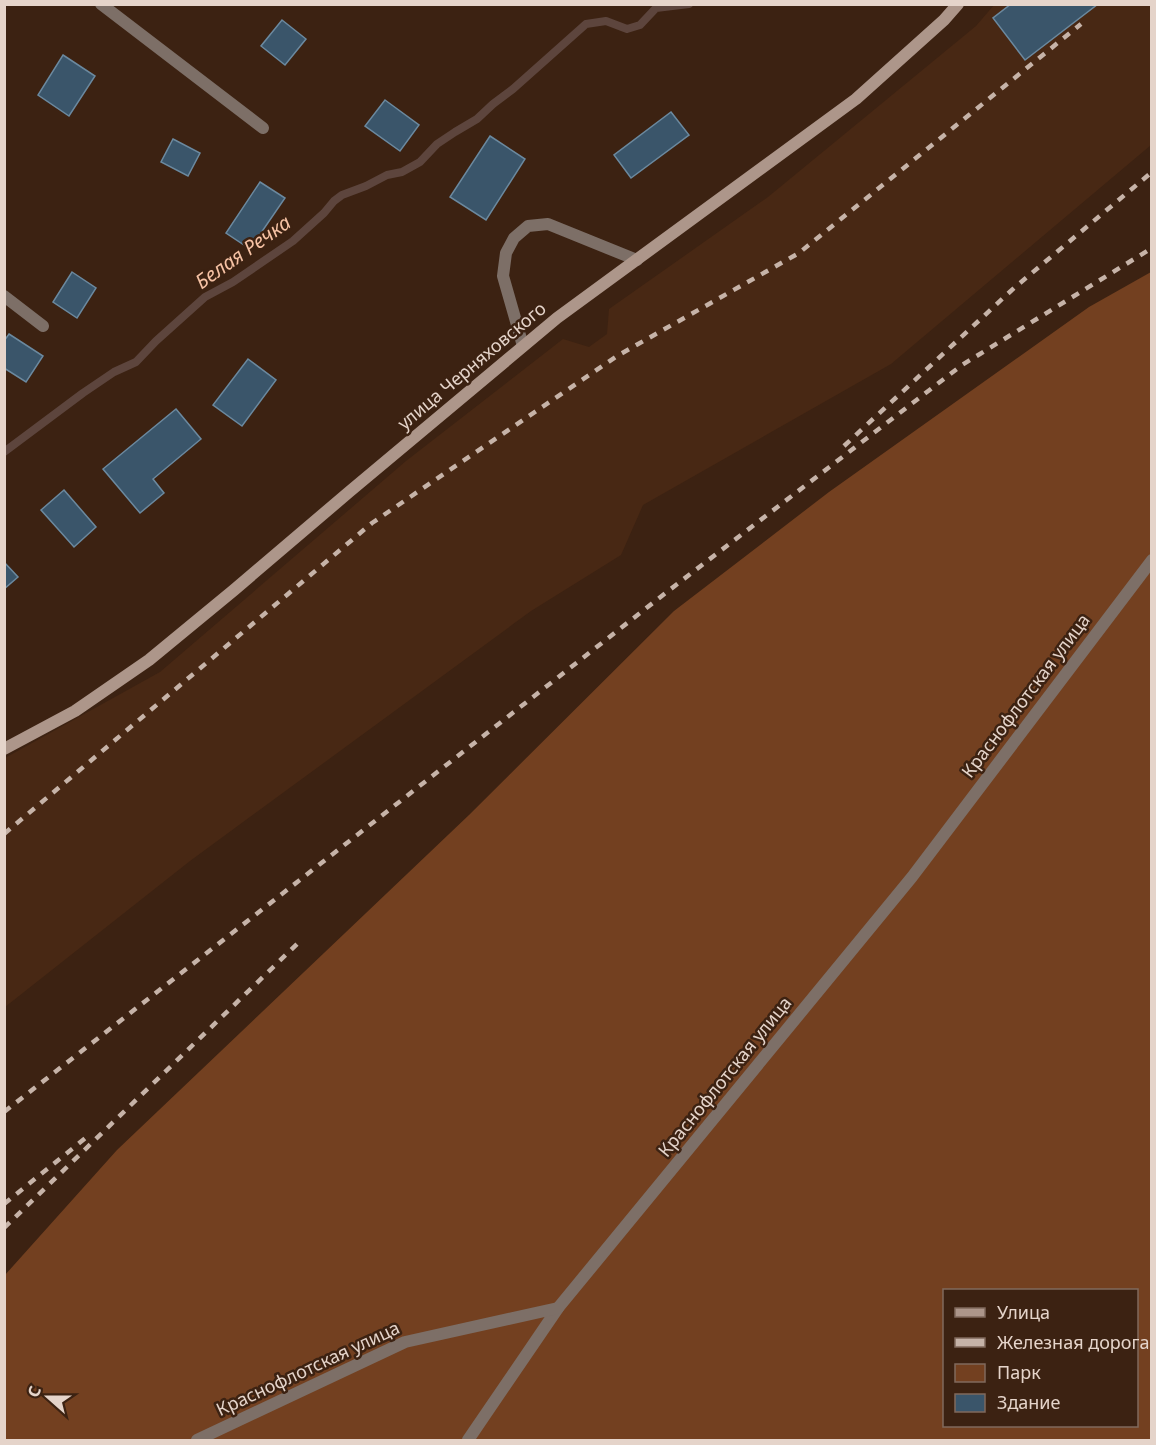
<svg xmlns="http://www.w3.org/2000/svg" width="1156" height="1445" font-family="'Noto Sans',sans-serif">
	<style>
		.built { fill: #482814 }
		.green { fill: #734020; fill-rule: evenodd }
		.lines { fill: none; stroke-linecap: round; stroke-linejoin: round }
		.stream { stroke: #5d453d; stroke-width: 8 }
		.building { fill: #3a556a; stroke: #6b899f; stroke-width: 1.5 }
		.service { stroke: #7d6f67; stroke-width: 12 }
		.minor { stroke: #7d6f67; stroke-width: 12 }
		.tertiary { stroke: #7d6f67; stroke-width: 12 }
		.secondary { stroke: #ad968a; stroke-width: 12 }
		.rail { stroke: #c6b3a8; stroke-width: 4.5; stroke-dasharray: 8 8; stroke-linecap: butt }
		.labels { text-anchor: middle; stroke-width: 5; stroke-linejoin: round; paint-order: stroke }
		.street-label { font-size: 18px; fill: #e5d4ca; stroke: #3c2212 }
		.water-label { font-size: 20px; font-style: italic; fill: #f6c2a4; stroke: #3c2212 }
	</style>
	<rect width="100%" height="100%" fill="#3c2212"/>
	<path class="built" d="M994,5H1151V145L891,364L643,505L621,555L531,611L190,861L5,1007V758L160,672L406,461L563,339L589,347L607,334L609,309L768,197L976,26Z"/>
	<path class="green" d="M1151,272V1440H5V1275L117,1150L469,815L674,611L829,492L1089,307ZM944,1290H1136V1426H944Z"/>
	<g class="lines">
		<path class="stream" d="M4,452L83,393L114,372L136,362L156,341L205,297L233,282L293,241L324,213L334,201L342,195L366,186L387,175L402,172L420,162L437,144L455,132L477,119L493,104L513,89L586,24L606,21L627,29L640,25L656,8L689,4"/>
	</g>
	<g class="building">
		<path d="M1011,4H1098L1025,60L993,18Z"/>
		<path d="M282,20L306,39L285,65L261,46Z"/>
		<path d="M63,55L95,76L69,116L38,95Z"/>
		<path d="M385,100L419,125L400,151L365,126Z"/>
		<path d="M671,112L689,135L631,178L614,155Z"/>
		<path d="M490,136L525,159L486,220L450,197Z"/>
		<path d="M173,139L200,153L188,176L161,162Z"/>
		<path d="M260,182L285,198L250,249L226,233Z"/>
		<path d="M72,272L96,288L77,318L53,302Z"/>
		<path d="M9,334L43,356L26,382L4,368V341Z"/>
		<path d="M248,359L276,380L242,426L213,405Z"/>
		<path d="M176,409L201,439L153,479L164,493L140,513L103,469Z"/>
		<path d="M64,490L96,527L74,547L41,510Z"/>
		<path d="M4,562L18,577L4,589Z"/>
	</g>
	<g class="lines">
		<path class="service" d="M523,346L503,276L506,253L514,238L528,226L548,224L637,260"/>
		<g class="minor">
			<path d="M101,4L263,128"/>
			<path d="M4,296L43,326"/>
			<path d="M468,1440L558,1308"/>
		</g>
		<path class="tertiary" d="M197,1440L405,1342L558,1308L912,877L1152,560"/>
		<path class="secondary" d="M4,749L75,711L149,660L234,590L349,492L557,318L856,99L944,20L958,4"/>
		<g class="rail">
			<path d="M844,446L1014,288L1152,172"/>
			<path d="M4,834L372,523L617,356L799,253L1081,24"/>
			<path d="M4,1112L663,595L962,365L1152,248"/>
			<path d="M4,1204L88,1136"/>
			<path d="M4,1228L297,944"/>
		</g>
	</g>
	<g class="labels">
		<g class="street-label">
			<text transform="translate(472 366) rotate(-40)" y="6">улица Черняховского</text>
			<text transform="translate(1026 696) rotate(-53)" y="6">Краснофлотская улица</text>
			<text transform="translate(725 1077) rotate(-51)" y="6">Краснофлотская улица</text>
			<text transform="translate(308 1369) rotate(-25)" y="6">Краснофлотская улица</text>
		</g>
		<g class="water-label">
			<text transform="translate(243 252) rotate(-35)" y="7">Белая Речка</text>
		</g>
	</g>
	<rect width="1156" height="1445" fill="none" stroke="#e5d4ca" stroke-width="12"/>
	<rect x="943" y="1289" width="195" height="138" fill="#3c2212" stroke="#80695c" stroke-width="1.5"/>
	<rect x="955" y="1308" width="30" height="9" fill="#ad968a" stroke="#80695c" stroke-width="1.5"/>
	<text x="997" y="1319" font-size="18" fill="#e5d4ca">Улица</text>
	<rect x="955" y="1338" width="30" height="9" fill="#c6b3a8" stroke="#80695c" stroke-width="1.5"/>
	<text x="997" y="1349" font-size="18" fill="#e5d4ca">Железная дорога</text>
	<rect x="955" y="1364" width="30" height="18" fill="#734020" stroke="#80695c" stroke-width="1.5"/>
	<text x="997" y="1379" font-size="18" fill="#e5d4ca">Парк</text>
	<rect x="955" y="1394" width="30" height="18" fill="#3a556a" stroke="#80695c" stroke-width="1.5"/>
	<text x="997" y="1409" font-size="18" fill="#e5d4ca">Здание</text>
	<g transform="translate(48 1397) rotate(291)" stroke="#3c2212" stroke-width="4.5" paint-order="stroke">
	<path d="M0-4.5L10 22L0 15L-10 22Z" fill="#e5d4ca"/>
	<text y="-9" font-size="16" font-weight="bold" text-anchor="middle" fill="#e5d4ca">С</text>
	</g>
</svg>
